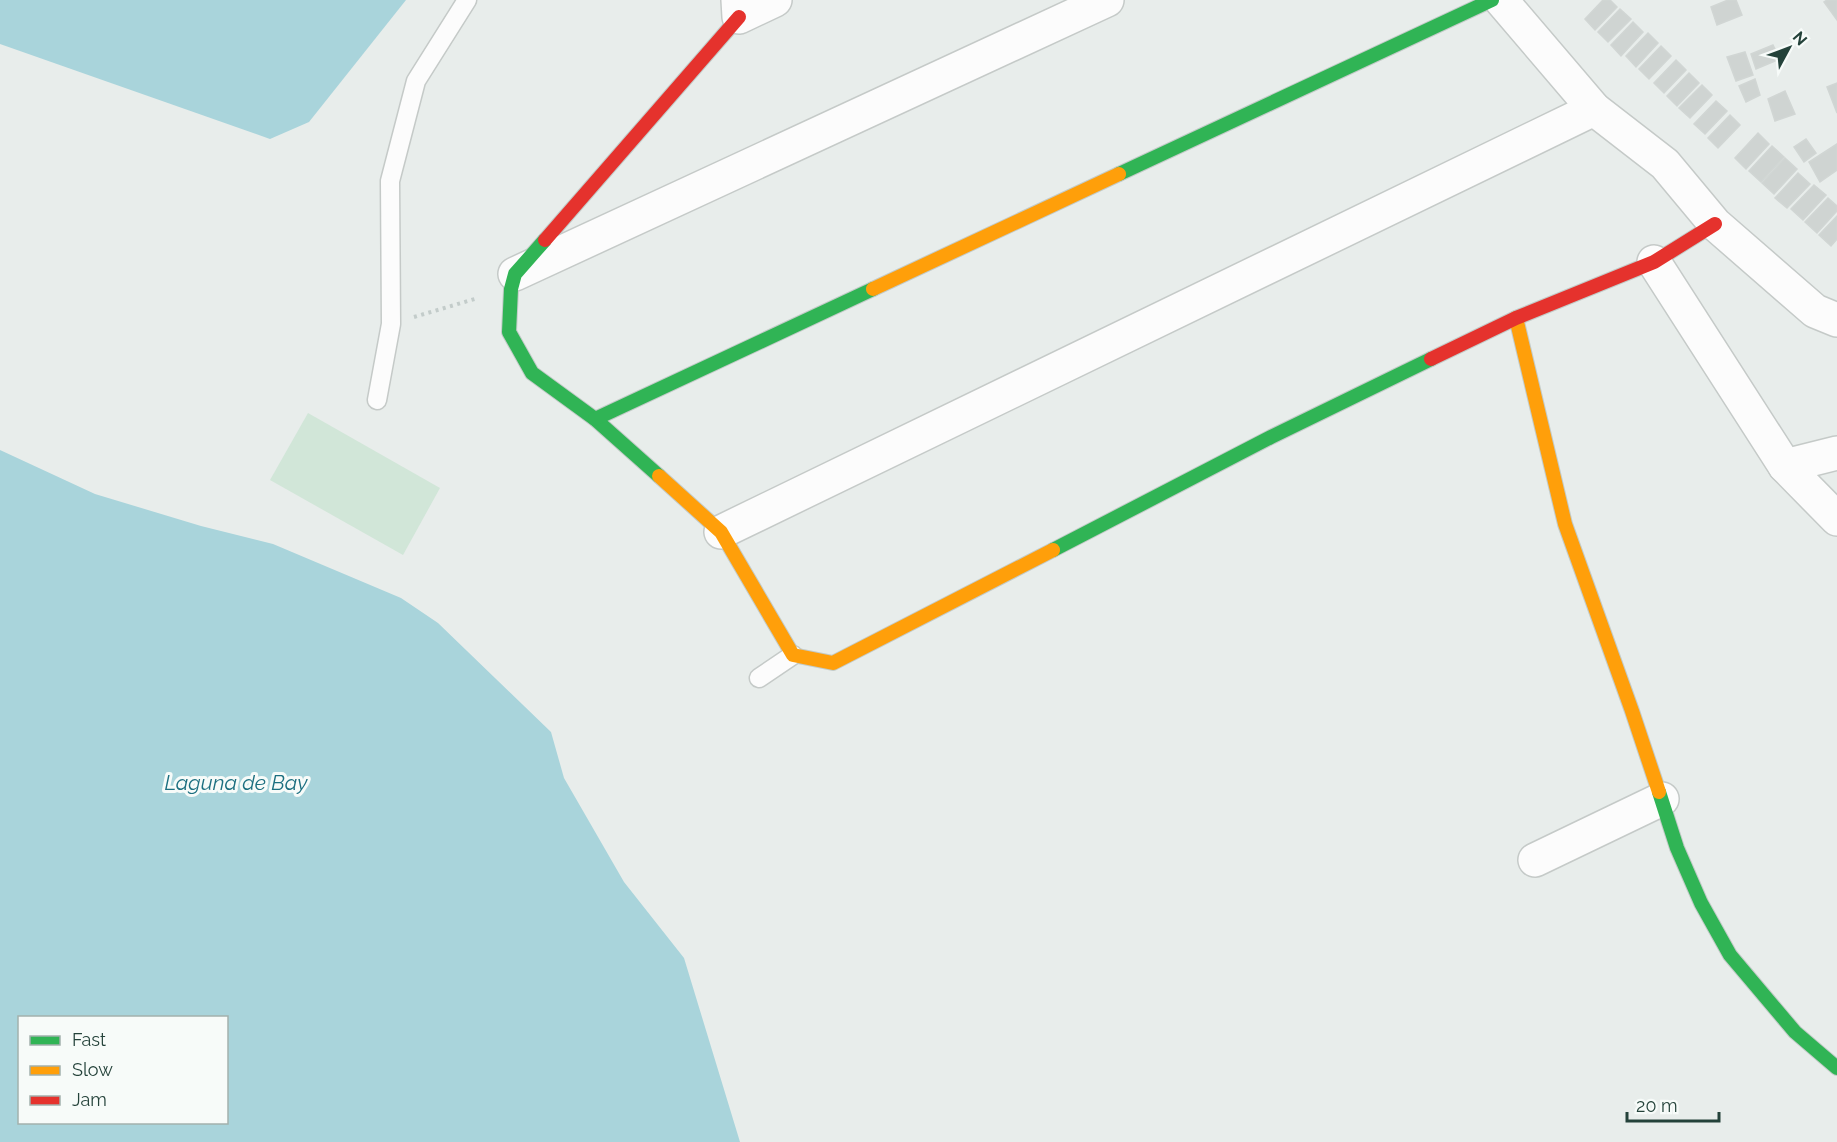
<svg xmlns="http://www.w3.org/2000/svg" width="1837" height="1142" font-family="Raleway,sans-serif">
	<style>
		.green { fill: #d1e6d8 }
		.water { fill: #a9d4db; fill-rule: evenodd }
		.building { fill: #cfd4d2; stroke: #d1d6d4; stroke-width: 1.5 }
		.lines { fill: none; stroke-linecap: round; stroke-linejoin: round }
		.lane-casing { stroke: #c5cac8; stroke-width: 21 }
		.street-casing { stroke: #c5cac8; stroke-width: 36 }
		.fast-casing { stroke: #c3cbc8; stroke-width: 16 }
		.slow-casing { stroke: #c3cbc8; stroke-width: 16 }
		.jam-casing { stroke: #c3cbc8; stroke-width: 16 }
		.path { stroke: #c3ccca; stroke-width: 4; stroke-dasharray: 3 4.5; stroke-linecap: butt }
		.lane { stroke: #fcfcfc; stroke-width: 18 }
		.street { stroke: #fcfcfc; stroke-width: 33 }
		.fast { stroke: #30b455; stroke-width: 14 }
		.slow { stroke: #ff9f0a; stroke-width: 14 }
		.jam { stroke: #e5322d; stroke-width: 14 }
		.labels { text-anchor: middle; stroke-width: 6; stroke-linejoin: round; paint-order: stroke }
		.water-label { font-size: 21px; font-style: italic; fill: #1c6f80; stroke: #f7fbf9 }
	</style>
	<rect width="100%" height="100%" fill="#e8edeb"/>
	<path class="green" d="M308,413L440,488L403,555L270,480Z"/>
	<g class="water">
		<path d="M0,0H406L309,122L270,139L0,44Z"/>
		<path d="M0,450L95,494L201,526L273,544L401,598L438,623L551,732L564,778L624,882L684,958L740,1142H0ZM20,1018H226V1122H20Z"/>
	</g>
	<g class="building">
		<path d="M1603,0H1610L1617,7L1595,30L1585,19Z"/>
		<path d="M1728,0H1736L1742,15L1717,25L1711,7Z"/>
		<path d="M1827,0H1837V20L1824,2Z"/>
		<path d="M1620,9L1631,19L1608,42L1598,32Z"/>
		<path d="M1633,22L1643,32L1621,56L1611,45Z"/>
		<path d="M1648,33L1658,43L1636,67L1626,56Z"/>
		<path d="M1773,45L1780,59L1756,69L1751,54Z"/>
		<path d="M1661,46L1671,56L1649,79L1639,69Z"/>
		<path d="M1745,52L1753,75L1736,81L1727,57Z"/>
		<path d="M1676,60L1686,70L1664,93L1654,83Z"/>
		<path d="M1689,73L1699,83L1677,106L1667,96Z"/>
		<path d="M1755,79L1760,95L1746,102L1739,86Z"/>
		<path d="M1837,83V113L1827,87Z"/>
		<path d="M1702,85L1712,95L1690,118L1679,108Z"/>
		<path d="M1785,91L1795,114L1775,121L1768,99Z"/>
		<path d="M1716,101L1727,111L1705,134L1694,124Z"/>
		<path d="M1730,115L1740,125L1718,148L1708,138Z"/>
		<path d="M1758,133L1769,144L1746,169L1735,158Z"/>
		<path d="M1806,139L1816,153L1804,162L1794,147Z"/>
		<path d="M1837,144V170L1820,182L1809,162Z"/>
		<path d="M1772,146L1784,157L1761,182L1749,171Z"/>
		<path d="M1785,158L1797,169L1774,194L1762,183Z"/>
		<path d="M1798,173L1810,184L1787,208L1775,198Z"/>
		<path d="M1814,185L1826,195L1803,220L1791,209Z"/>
		<path d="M1828,198L1837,206V211L1817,233L1805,222Z"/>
		<path d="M1837,216V239L1831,246L1819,235Z"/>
	</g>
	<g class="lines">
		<g class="lane-casing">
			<g id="lane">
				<path d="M377,400L391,324L390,181L416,81L467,0"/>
				<path d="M759,678L793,655"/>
			</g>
		</g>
		<g class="street-casing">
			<g id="street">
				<path d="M738,0L739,17L775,0"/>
				<path d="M1501,0L1594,109L1665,164L1715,224L1815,311L1837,320"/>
				<path d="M1654,262L1785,466L1837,519"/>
				<path d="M515,274L1107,0"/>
				<path d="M1785,466L1837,453"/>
				<path d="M721,532L1594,109"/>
				<path d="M1535,860L1662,799"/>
			</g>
		</g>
		<g class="fast-casing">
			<g id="fast">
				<path d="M1119,174L1492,0"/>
				<path d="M545,240L515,274L511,289L509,332L532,373L595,419L659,476"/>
				<path d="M595,419L873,289"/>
				<path d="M1053,550L1271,437L1431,359"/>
				<path d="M1659,792L1677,848L1701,903L1730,955L1795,1032L1837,1068"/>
			</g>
		</g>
		<g class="slow-casing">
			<g id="slow">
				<path d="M873,289L1119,174"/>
				<path d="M1516,318L1565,524L1632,711L1659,792"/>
				<path d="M659,476L721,532L793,655L833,663L1053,550"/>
			</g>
		</g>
		<g class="jam-casing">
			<g id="jam">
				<path d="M545,240L739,17"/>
				<path d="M1431,359L1516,318L1654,262L1715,224"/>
			</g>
		</g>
		<path class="path" d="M414,317L478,298"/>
		<use href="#lane" class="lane"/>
		<use href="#street" class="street"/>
		<use href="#fast" class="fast"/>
		<use href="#slow" class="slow"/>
		<use href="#jam" class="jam"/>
	</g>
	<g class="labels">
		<g class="water-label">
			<text x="236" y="790">Laguna de Bay</text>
		</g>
	</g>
	<rect x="18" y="1016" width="210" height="108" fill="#f7fbf9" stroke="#a3b1ad" stroke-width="1.5"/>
	<rect x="30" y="1036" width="30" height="9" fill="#30b455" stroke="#a3b1ad" stroke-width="1.5"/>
	<text x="72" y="1046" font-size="18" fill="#24423a">Fast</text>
	<rect x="30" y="1066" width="30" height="9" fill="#ff9f0a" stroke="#a3b1ad" stroke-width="1.5"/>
	<text x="72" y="1076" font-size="18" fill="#24423a">Slow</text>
	<rect x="30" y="1096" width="30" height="9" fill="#e5322d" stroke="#a3b1ad" stroke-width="1.5"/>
	<text x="72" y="1106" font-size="18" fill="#24423a">Jam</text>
	<g transform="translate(1789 48) rotate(49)" stroke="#f7fbf9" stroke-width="4.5" paint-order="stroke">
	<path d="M0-4.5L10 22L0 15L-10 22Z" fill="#24423a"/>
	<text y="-9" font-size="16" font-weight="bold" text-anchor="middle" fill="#24423a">N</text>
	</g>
	<path d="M1627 1112v9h92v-9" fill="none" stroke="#24423a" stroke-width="3"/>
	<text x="1636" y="1112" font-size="18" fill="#24423a" stroke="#f7fbf9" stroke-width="4.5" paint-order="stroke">20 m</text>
</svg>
